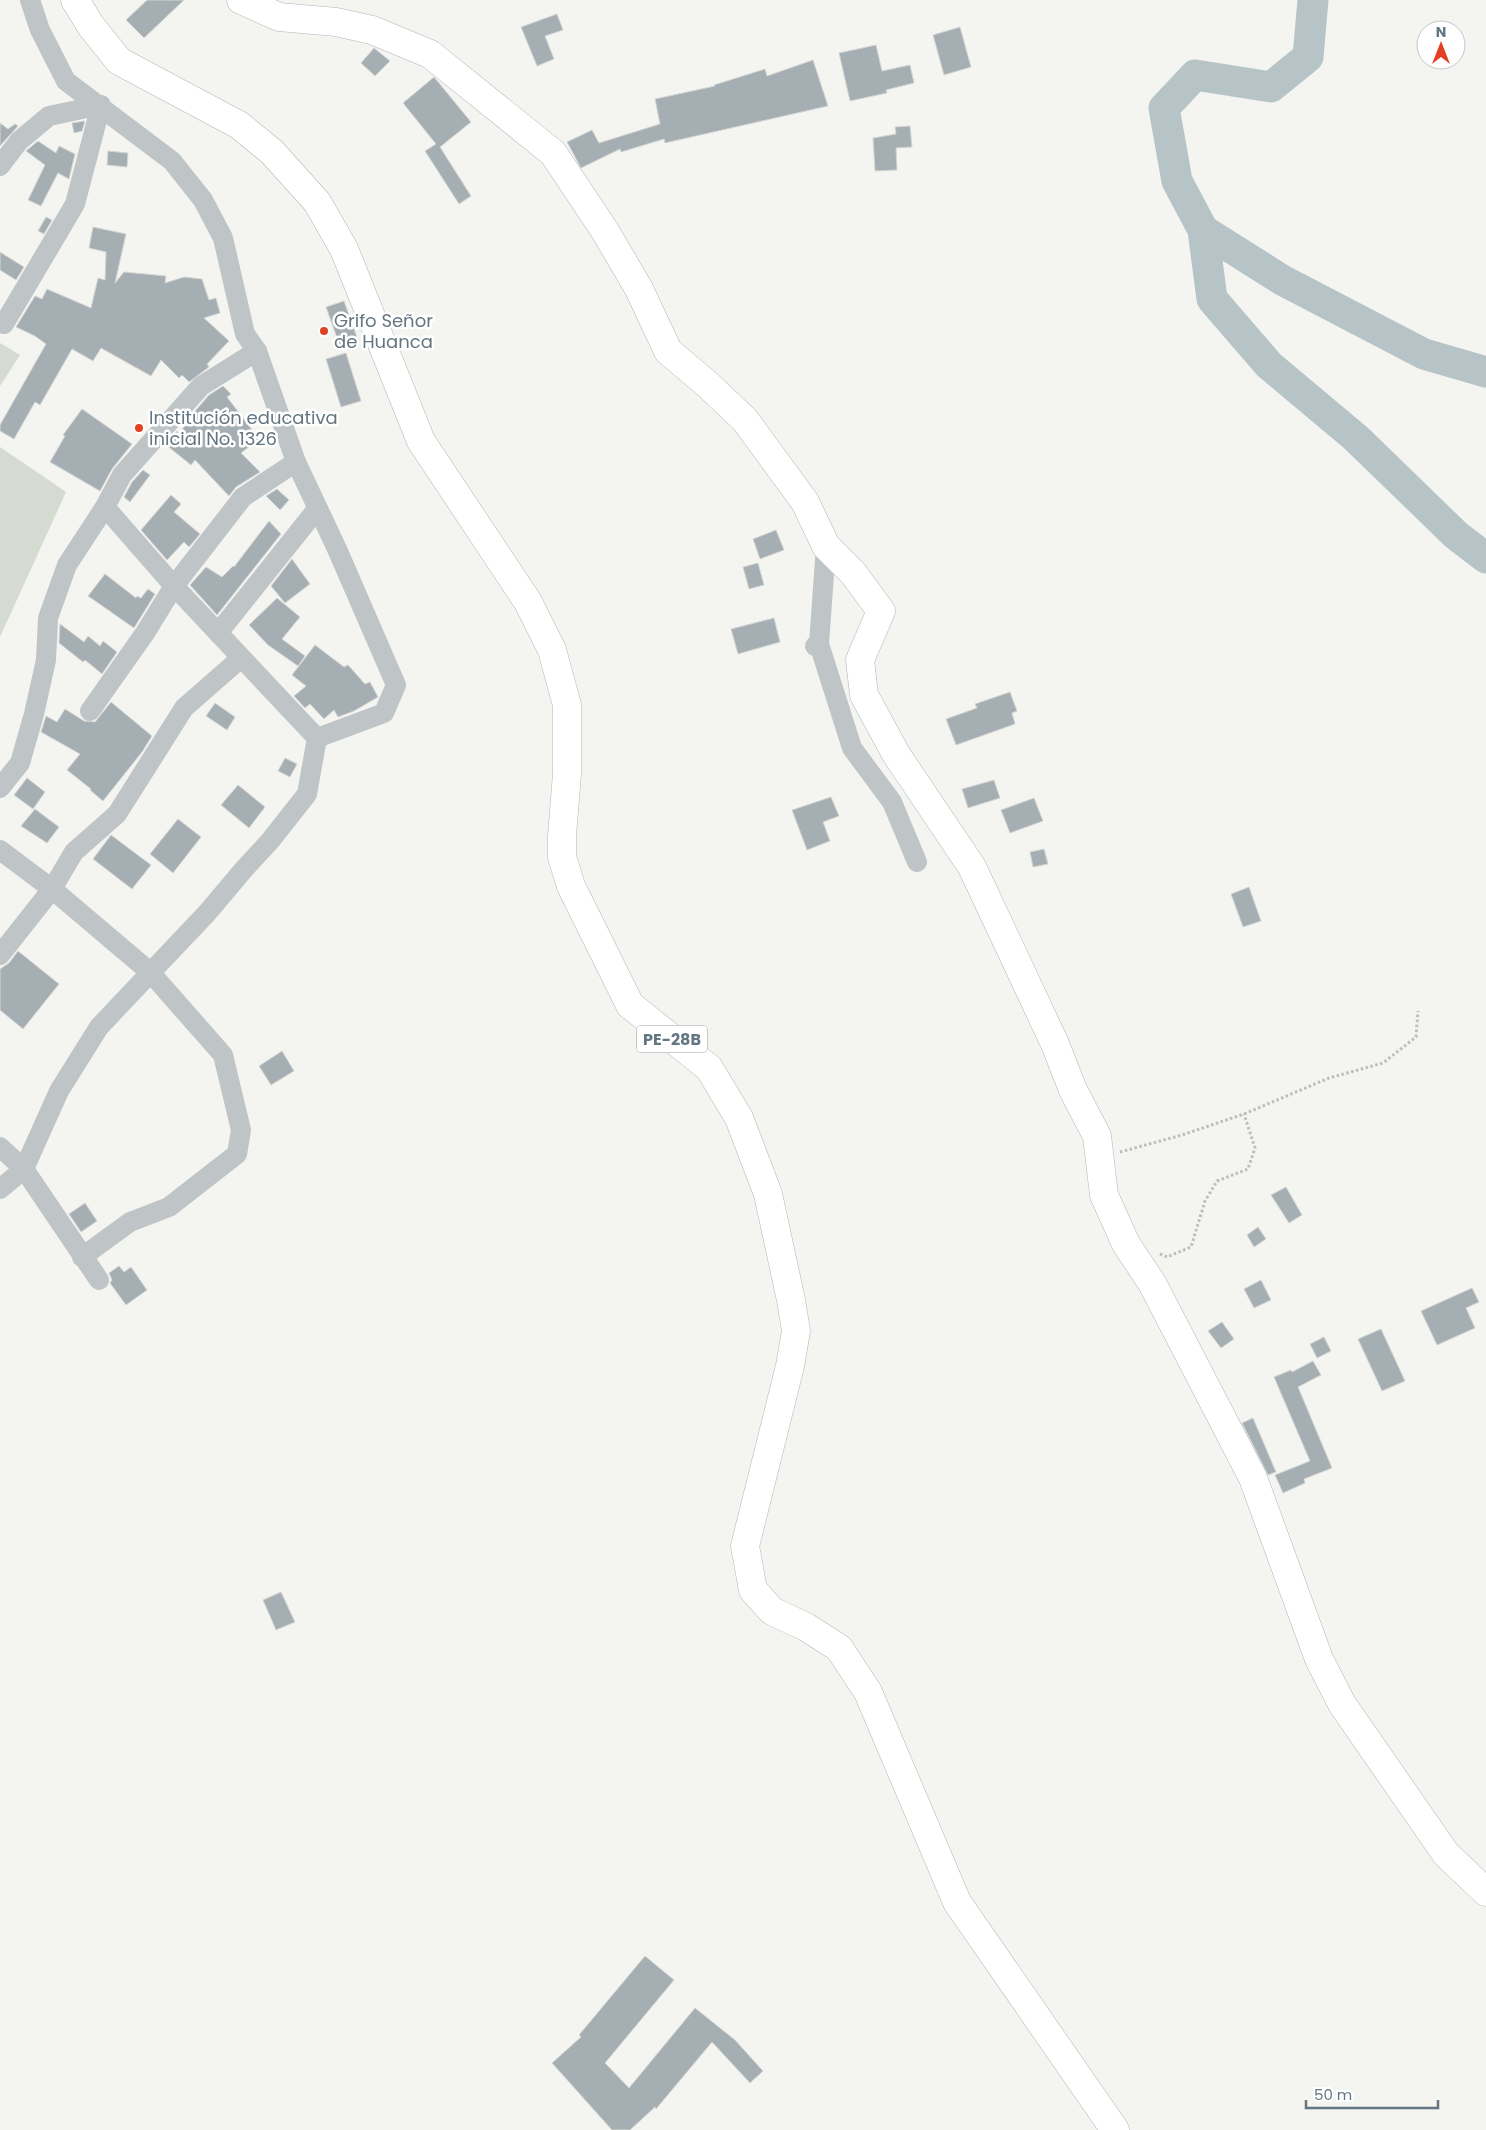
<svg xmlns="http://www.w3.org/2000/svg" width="1486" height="2130" font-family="Poppins,sans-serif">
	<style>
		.green { fill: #d5dbd1 }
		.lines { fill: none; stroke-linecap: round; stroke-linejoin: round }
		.river { stroke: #b6c4c7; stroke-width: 31 }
		.building { fill: #a5afb3; stroke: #d5d5d3 }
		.secondary-casing { stroke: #b1b7bb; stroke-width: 29 }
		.highway-casing { stroke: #b2b6b8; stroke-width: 29 }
		.path { stroke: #bbbdbf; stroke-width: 3; stroke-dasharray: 2.5 2.5; stroke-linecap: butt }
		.street { stroke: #bfc4c6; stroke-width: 20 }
		.secondary { stroke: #fff; stroke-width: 28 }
		.highway { stroke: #fff; stroke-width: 28 }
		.poi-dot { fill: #e14023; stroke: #fff; stroke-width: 2 }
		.labels { text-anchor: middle; stroke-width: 5; stroke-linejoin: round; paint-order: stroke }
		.shield { fill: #fff; stroke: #929fa7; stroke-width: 1 }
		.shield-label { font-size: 16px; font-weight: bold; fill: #637681 }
		.poi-label { font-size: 18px; fill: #637681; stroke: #fff; text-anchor: start }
	</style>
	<rect width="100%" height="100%" fill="#f4f4f0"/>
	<g class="green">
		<path d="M0,343L20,355L0,386Z"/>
		<path d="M0,447L66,492L0,637Z"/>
	</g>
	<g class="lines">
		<g class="river">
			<path d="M1313,0L1308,57L1271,87L1195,75L1164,108L1177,181L1203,230L1282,280L1424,354L1486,372"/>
			<path d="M1203,230L1212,299L1269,365L1356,438L1456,535L1486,558"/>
		</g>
	</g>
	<g class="building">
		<path d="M147,0H184L144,38L126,20Z"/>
		<path d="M557,14L563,30L545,36L554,59L537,66L521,27Z"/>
		<path d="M960,27L971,67L944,75L933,35Z"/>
		<path d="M876,45L882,71L910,65L914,83L886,90L887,93L850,101L839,53Z"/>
		<path d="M374,48L390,61L375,76L361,63Z"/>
		<path d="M813,60L828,106L665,143L664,139L621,152L620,149L581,168L567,142L592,130L599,143L660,124L655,99L715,86L714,85L765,69L767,76Z"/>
		<path d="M434,77L471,122L440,147L471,196L459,204L425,151L436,144L403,103Z"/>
		<path d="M85,121L82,131L74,133L72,123Z"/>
		<path d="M0,123L8,129L15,124L18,126L0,146Z"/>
		<path d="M910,126L912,147L896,148L897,170L875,171L873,138L896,134L895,127Z"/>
		<path d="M38,141L56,153L59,146L75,154L69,179L58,173L41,206L28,200L45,165L26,151Z"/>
		<path d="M108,151L128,153L127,167L107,165Z"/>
		<path d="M46,217L52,220L44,234L38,231Z"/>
		<path d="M93,227L126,234L115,283L124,272L166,276L165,283L184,277L202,279L209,300L216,298L220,313L204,318L229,341L207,364L209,367L189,382L182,375L179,378L161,360L151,376L101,348L93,361L72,349L40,405L35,402L14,439L0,431V425L46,344L35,336L16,327L35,296L42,299L47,289L91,308L98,278L105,280L106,252L89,248Z"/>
		<path d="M0,252L24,267L16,280L0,270Z"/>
		<path d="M344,301L359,343L341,349L326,307Z"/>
		<path d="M346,353L361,401L341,407L326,359Z"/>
		<path d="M223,386L231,394L227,397L259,439L241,453L260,472L236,487L229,496L195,460L191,465L165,444L177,431L179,434L196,410L209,395Z"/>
		<path d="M82,409L132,444L112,469L100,491L50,462L65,436L63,435Z"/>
		<path d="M143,470L150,475L130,502L124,497L132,482Z"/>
		<path d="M277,489L289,500L280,510L266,496Z"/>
		<path d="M171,495L181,504L174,512L200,534L189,547L184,542L167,560L141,530Z"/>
		<path d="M269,521L281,534L217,615L190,585L206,567L222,577L233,566L234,567Z"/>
		<path d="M776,530L784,550L760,559L753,539Z"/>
		<path d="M292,559L310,584L285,603L271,586Z"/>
		<path d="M758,563L764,585L749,589L743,567Z"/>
		<path d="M105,574L136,598L137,596L141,598L148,589L155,594L134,628L88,596Z"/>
		<path d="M277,598L300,617L282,639L305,656L298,666L268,645L249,625Z"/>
		<path d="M774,618L780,642L738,654L731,629Z"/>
		<path d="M60,624L84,642L88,636L100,646L103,641L117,652L102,674L85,660L83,662L59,643Z"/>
		<path d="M315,645L344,667L348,665L365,684L370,682L378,697L354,711L338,717L334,710L324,719L310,704L305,708L294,696L306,686L292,675Z"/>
		<path d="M1010,692L1017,711L1012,713L1015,724L956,745L946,719L977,708L975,704Z"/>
		<path d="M111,702L152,736L142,752L103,801L90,790L91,789L67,770L80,754L41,732L46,716L57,722L65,709L84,721L95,722Z"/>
		<path d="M215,703L235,717L227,730L206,716Z"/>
		<path d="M285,758L297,764L290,777L278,771Z"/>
		<path d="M27,778L45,792L33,809L14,795Z"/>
		<path d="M994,780L1000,798L968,808L962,789Z"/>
		<path d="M238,785L265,807L249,828L221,805Z"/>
		<path d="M831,797L839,816L823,822L830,841L807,850L792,810Z"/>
		<path d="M1034,798L1043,821L1010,833L1001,810Z"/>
		<path d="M35,809L59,827L47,843L21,826Z"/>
		<path d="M178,819L201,837L173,873L150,854Z"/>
		<path d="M111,835L151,865L132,889L93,859Z"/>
		<path d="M1044,849L1048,864L1033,867L1030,852Z"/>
		<path d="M1249,887L1261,921L1243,927L1231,894Z"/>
		<path d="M18,951L59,984L23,1029L0,1010V969L9,963Z"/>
		<path d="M282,1051L294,1071L271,1085L259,1066Z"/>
		<path d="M1286,1187L1302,1215L1289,1223L1271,1195Z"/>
		<path d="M85,1203L97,1221L81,1232L69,1214Z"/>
		<path d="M1258,1227L1266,1239L1254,1247L1247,1235Z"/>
		<path d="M119,1266L124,1272L131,1267L147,1290L126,1305L110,1283L112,1280L109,1273Z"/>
		<path d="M1261,1280L1271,1300L1254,1308L1244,1289Z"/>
		<path d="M1472,1288L1479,1302L1466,1308L1475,1328L1437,1345L1421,1311Z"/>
		<path d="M1222,1322L1234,1339L1221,1348L1208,1331Z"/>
		<path d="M1381,1329L1405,1381L1382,1391L1358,1339Z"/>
		<path d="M1324,1337L1331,1351L1317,1358L1310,1344Z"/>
		<path d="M1313,1361L1321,1375L1298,1387L1332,1468L1304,1479L1305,1483L1283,1493L1275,1475L1310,1461L1274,1377L1291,1370L1292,1372Z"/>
		<path d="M1253,1418L1276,1472L1268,1475L1242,1423Z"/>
		<path d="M281,1592L295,1622L276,1630L263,1600Z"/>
		<path d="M645,1956L674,1980L605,2063L629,2088L695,2008L735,2040L763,2071L750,2083L712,2042L656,2109L655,2107L630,2130H612L552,2063L581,2037L579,2035Z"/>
	</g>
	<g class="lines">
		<g class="secondary-casing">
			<path id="secondary" d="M241,0L279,17L336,22L372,30L430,54L553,153L605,231L639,289L668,351L707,384L745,420L805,502L826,546L853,573L881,611L860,660L864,695L896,754L972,867L1055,1044L1073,1090L1097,1136L1104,1195L1126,1244L1152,1283L1253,1478L1319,1659L1342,1704L1446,1854L1486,1892"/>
		</g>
		<g class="highway-casing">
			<path id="highway" d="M75,0L91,26L119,61L239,125L272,152L317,202L344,249L421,441L528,602L552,650L567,705V774L562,836V857L571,886L630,1005L709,1068L739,1118L768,1194L791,1300L796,1331L790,1366L745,1546L753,1590L772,1611L806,1627L839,1648L868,1692L957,1902L1115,2130"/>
		</g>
		<g class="path">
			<path d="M1120,1152L1182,1135L1244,1114L1329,1078L1383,1063L1416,1037L1418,1011"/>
			<path d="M1160,1254L1167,1257L1191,1247L1205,1201L1217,1181L1248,1169L1255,1148L1244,1114"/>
		</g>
		<g class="street">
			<path d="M0,166L19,141L49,116L101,105L75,204L4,324"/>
			<path d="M105,507L122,475L201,386L257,351"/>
			<path d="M218,633L317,509"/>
			<path d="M819,644L852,748L892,802L917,862"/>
			<path d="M815,646L819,644L826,546"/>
			<path d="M90,711L145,633L174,586L243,497L296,462"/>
			<path d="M0,788L20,763L34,714L46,660L48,618L67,565L105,507L174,586L317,738L384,713L396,685L337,549L296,462L257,351L245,334L223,238L203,200L172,161L66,81L40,30L30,0"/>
			<path d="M0,850L52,889L150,972L223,1055L241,1130L237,1154L169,1207L130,1222L82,1257"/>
			<path d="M0,955L52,889L74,852L117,814L184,708L241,658"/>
			<path d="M0,1147L24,1169L99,1280"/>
			<path d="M0,1189L24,1169L59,1091L99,1027L207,913L245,868L270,841L307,794L317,738"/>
		</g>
		<use href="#secondary" class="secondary"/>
		<use href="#highway" class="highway"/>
	</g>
	<g class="poi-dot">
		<circle cx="324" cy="331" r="5"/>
		<circle cx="139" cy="428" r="5"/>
	</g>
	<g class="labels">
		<rect class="shield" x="637" y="1025.5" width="70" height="27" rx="4"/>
		<g class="shield-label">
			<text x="672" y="1045">PE-28B</text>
		</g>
		<g class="poi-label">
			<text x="334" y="327">Grifo Señor<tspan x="334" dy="21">de Huanca</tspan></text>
			<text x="149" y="424">Institución educativa<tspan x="149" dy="21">inicial No. 1326</tspan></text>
		</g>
	</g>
	<g transform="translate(1441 45)"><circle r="24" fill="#ffffff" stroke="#c1c8cd"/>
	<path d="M0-4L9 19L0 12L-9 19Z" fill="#e14023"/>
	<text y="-8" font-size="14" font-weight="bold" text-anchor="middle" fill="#637681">N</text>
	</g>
	<path d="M1306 2100v8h132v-8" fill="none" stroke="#637681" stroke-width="2.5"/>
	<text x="1314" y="2100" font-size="15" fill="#637681" stroke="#ffffff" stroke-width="4" paint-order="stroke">50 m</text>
</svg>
